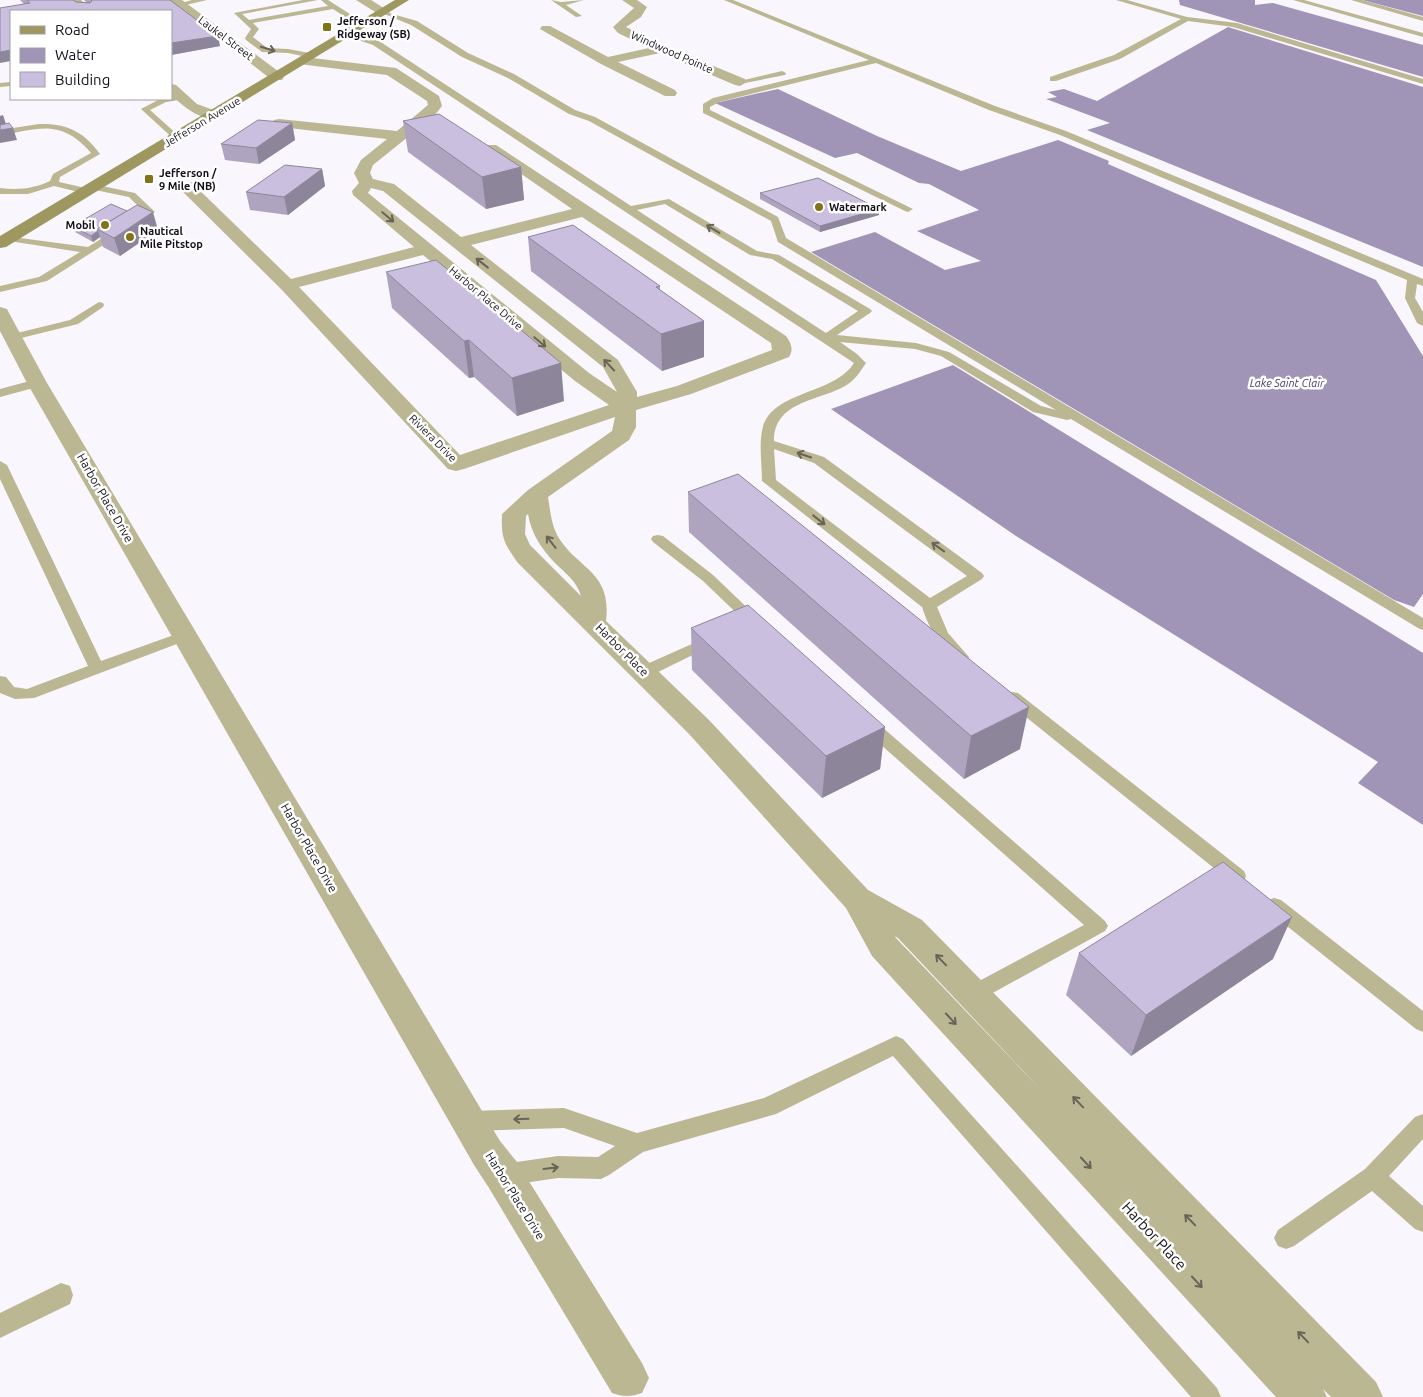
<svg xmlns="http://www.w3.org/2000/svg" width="1423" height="1397" font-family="Ubuntu,sans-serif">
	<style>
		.water { fill: #a195b7 }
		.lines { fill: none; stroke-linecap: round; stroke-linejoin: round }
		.service { fill: #bbb793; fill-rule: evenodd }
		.minor { fill: #bbb793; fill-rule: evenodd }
		.secondary { fill: #9e9760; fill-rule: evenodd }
		.wall { fill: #aea4bf }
		.shaded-wall { fill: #8d869b }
		.building { fill: #cabfde; stroke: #8d869b }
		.oneway { stroke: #686457 }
		.poi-dot { fill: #807417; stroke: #fff; stroke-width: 2 }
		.labels { text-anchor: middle; stroke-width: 5; stroke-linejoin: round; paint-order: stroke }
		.far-poi-label { font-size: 11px; font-weight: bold; fill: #14101b; stroke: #fff; text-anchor: start }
		.far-street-label { font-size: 11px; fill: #14101b; stroke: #fff }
		.far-water-label { font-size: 11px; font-style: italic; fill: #493664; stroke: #fff }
		.street-label { font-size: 12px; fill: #14101b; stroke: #fff }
		.near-street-label { font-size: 15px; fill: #14101b; stroke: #fff }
	</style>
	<rect width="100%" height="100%" fill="#f9f6fd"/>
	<g class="water">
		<path d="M1179,0H1255V5L1273,3L1423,45V77L1180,5Z"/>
		<path d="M1362,0H1423V16Z"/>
		<path d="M1228,27L1423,87V267L1087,130L1110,123L1046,99L1057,97L1048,92L1064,89L1097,101Z"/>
		<path d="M778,89L877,136L961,171L1058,140L1109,161L1108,164L1376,280L1423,356V594L1414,607L1394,600L811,252L875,232L945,270L981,261L917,231L979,210L929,184L919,183L857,153L835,158L715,103Z"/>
		<path d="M953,365L1423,653V825L1358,783L1378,762L1016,536L831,409Z"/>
	</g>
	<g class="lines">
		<g class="service">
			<path d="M192,0H207L181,6L178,4Z"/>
			<path d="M303,0H318L242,14L249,20L328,6L321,0H328L367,25L360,27L333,9L253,23L259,29L253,37L267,48L288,49L315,54L316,56L312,58L288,53L262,52L246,40L245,38L251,29L234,13Z"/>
			<path d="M551,0L561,2L584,0L566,5L582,16L576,17Z"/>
			<path d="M724,0H733L995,106L1066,131L1416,276L1423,279V286L1417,284L1415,298L1423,312V326L1417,323L1405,298L1407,280L1060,135L989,110L876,63L719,102L710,107V110L913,209L908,212L905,211L703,113V104L713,98L869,60Z"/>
			<path d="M1116,0H1127L1187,17L1237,23L1423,79V84L1233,27L1188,21L1120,59L1056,81H1050V77L1114,55L1181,19Z"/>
			<path d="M1293,0H1304L1423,33V37Z"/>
			<path d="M1351,0H1362L1423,17V21Z"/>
			<path d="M382,11L417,21L468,53L514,74L575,110L595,117L778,217L786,238L1423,618V630L1418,628L1071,419L1067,420L1033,412L941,356L915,349L840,342L857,354L866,363C860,372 855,380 845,386C819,401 774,401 774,441L824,457L982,573L984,576L982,579L937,607L948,633L969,657L967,661C946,666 927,623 922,607L762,481C762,465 759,447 762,431C769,390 833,396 854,363L373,45L343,35L347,33L379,41L631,206L669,199L757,251L779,255L870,309L872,311L870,313L837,335L916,343L949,352L1041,406L1056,410L778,242L771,221L589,121L569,114L508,78L462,57L411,25L382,13ZM665,204L750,255L772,259L858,311L826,333L637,210ZM774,449L814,463L967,576L930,598L776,480Z"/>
			<path d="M782,71L786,73L785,75L740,84L736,82Z"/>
			<path d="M11,82V86L0,87V83Z"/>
			<path d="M182,95L186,97L185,99L166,102L150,110L179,136L180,138L176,141L141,109L160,99H171V96Z"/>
			<path d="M39,124C67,123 84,132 100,154L60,177L59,182L90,189V185L93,184L135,193L155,212L47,281L0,292V286L39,277L80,252L9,241L5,240V236L88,247L144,212L129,197L90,189V193L87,194L54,186L28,194H0V188C18,190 33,189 50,181L53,174L91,153C62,119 39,128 0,136V130Z"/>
			<path d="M99,302L103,303L104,305L103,307L78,324L13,340L7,337L9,335L70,320Z"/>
			<path d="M37,379L43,383L41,386L0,397V389Z"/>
			<path d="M0,461L7,465L101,661L185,631L190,633L193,636L190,639L34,698L15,699L0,693V676L6,677L14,687L27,689L88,666L0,479Z"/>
			<path d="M658,535L663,536L713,575L760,620L763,623L760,626H750L703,581L653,542L651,539L653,536Z"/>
			<path d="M712,635L717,637L720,640L717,643L650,676L644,677L638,676L636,672L638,668Z"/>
			<path d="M1012,692L1018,693L1244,871L1246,876L1244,881L1237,883L1230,881L1006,701L1004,697L1006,693Z"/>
			<path d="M868,718L874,720L1105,921L1108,926L1105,931L980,1000L973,1002L966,1000L963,994L966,988L1084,925L862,728L860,724L862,720Z"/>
			<path d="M1274,898L1281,900L1423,1011V1032L1416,1029L1267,910L1264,905L1267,900Z"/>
			<path d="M896,1036L903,1039L1217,1388L1221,1397H1191L893,1056L776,1114L643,1152L609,1175L601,1179L558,1178L503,1186L495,1182L492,1175L495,1168L503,1164L558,1156L598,1157L615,1146L564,1128L470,1131L462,1128L459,1121L462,1114L470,1111L564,1108L637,1133L764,1098Z"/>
			<path d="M1423,1114V1139L1389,1176L1423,1206V1232L1415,1229L1372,1191L1294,1246L1286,1249L1278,1246L1274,1238L1278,1230L1365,1169L1415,1117Z"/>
			<path d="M61,1283L70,1286L73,1295L70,1304L0,1338V1313Z"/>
		</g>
		<g class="minor">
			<path d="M68,0H81L93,11H80Z"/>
			<path d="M169,0H182L282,74L284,77L282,80H272Z"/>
			<path d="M356,0H371L390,12L388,15H380Z"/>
			<path d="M622,0H637L647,7L641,17L626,27L665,46L745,79L747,82L740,86L735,85L660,53L618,62L675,90L677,93L675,96H665L601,64L540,29L542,26H550L608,57L649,48L618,33L613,27L634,8Z"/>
			<path d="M304,57L396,68L439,96L442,106L434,116L373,165L370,173L373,179L394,184L461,237L572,209L484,148L486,145H496L786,336C791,343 794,349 789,357L691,394L636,410V427L629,440L548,497C550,509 551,523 557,535C577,570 612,570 606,621L709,720L868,890L922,920L1376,1382L1383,1397H1331L1323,1389L1327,1397H1276L872,956L846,908L689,734L518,563C504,543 501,539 502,514L528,490L612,431L615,417L464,469L456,471L448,469L281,289L179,188L177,185L179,182H191L291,279L414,247L353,195L352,191L359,183L354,173L361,160L387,139L279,127L274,126L272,123L274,120L279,119L397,131L428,105L427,101L387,75L299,64L298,61ZM371,188L383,191L603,367L617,392L589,373L368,193ZM582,217L771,343L772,350L677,386L637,397V392L618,360L471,245ZM423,255L575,381L609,405L460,455L299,287ZM528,514C531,533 541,548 554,562C565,573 577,581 581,596L530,545L525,534L526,516ZM895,936L898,938L1043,1092L896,938Z"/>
			<path d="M171,84L176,85L197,104L219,112L221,115L219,118C201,122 183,106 171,95Z"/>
			<path d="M0,307L7,309L9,313L47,383L500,1141L517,1162L642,1363L649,1378L642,1393C631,1397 623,1397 612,1393L489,1188L474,1165L27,383L0,331Z"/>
		</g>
		<path class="secondary" d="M395,0H409L6,247L0,248V236Z"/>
	</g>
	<g class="wall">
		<path d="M20,0H73L76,2H86L84,0H170L220,46L171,55V11H11L24,4Z"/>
		<path d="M403,121L521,167L524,200L486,209L408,152Z"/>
		<path d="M292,123L295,140L259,164L225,160L221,144Z"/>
		<path d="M322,169L325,186L288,215L250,210L246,192Z"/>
		<path d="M760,193L879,209V215L820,232L760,199Z"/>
		<path d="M73,226L158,230L120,256L103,247L100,237L93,242L75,232Z"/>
		<path d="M528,237L660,286V290L704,321V357L662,371L531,271Z"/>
		<path d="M386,272L564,401L517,416L474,377L469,378L392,308Z"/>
		<path d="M688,492L1020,749L964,779L689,532Z"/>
		<path d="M691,628L885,727L880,769L822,798L692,670Z"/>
		<path d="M1079,953L1273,959L1131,1056L1066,995Z"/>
	</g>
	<g class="shaded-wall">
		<path d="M218,36L220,46L171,55V43Z"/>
		<path d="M11,50V61L0,63V52Z"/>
		<path d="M3,115L7,127L0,128V116Z"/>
		<path d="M292,123L295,140L259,164L256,148Z"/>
		<path d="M13,128L17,140L0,143V130Z"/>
		<path d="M521,167L524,200L486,209L482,177Z"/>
		<path d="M322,169L325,186L288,215L284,197Z"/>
		<path d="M879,209V215L820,232V226Z"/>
		<path d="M153,212L158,230L120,256L114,238Z"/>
		<path d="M98,231L100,237L93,242L91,236Z"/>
		<path d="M704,321V357L662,371L661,334Z"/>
		<path d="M469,340L474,377L469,378L464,341Z"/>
		<path d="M561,363L564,401L517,416L512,378Z"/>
		<path d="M1029,707L1020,749L964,779L971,736Z"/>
		<path d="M885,727L880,769L822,798L826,756Z"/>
		<path d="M1292,917L1273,959L1131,1056L1146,1015Z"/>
	</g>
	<g class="building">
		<path d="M27,0H73L76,2L90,3L92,1L91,0H170L218,36L171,43V11H11V50L0,52V8L30,3Z"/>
		<path d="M439,114L521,167L482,177L403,121Z"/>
		<path d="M258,120L292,123L256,148L221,144Z"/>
		<path d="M9,123L13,128L0,130V125Z"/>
		<path d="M285,165L322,169L284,197L246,192Z"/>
		<path d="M818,178L879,209L820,226L760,193Z"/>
		<path d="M111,204L127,211L97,229L98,231L91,236L73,226Z"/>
		<path d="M137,205L153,212L114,238L97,229Z"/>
		<path d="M573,225L660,286L656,287L704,321L661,334L528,237Z"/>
		<path d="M436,260L561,363L512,378L469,340L464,341L386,272Z"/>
		<path d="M738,474L1029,707L971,736L688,492Z"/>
		<path d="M748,605L885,727L826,756L691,628Z"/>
		<path d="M1223,862L1292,917L1146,1015L1079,953Z"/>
	</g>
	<defs><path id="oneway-shaft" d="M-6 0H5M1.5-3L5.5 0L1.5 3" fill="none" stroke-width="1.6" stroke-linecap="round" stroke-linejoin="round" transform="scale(1.25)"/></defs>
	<g class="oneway">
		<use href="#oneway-shaft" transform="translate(268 49) rotate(17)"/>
		<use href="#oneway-shaft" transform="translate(388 217) rotate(40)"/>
		<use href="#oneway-shaft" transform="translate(713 229) rotate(-149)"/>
		<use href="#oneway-shaft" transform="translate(482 263) rotate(-142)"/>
		<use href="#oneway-shaft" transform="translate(540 342) rotate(40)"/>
		<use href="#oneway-shaft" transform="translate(609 365) rotate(-133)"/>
		<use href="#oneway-shaft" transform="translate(804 455) rotate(-161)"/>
		<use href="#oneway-shaft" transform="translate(819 520) rotate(38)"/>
		<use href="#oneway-shaft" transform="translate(551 542) rotate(-128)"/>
		<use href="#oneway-shaft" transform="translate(938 547) rotate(-144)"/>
		<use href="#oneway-shaft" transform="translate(941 960) rotate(-134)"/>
		<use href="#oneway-shaft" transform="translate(951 1019) rotate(47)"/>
		<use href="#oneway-shaft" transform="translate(1078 1102) rotate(-134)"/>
		<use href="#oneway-shaft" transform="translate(521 1119) rotate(178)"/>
		<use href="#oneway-shaft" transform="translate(1086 1163) rotate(47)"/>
		<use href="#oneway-shaft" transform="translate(551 1168) rotate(-7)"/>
		<use href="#oneway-shaft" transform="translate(1190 1220) rotate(-134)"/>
		<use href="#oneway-shaft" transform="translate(1197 1282) rotate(47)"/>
		<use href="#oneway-shaft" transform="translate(1303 1337) rotate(-134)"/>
	</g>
	<g class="poi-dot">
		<rect x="322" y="22" width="10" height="10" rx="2.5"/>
		<rect x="144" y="174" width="10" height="10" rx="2.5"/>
		<circle cx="819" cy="207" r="5"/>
		<circle cx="105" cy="225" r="5"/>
		<circle cx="130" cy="237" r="5"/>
	</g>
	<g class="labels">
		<g class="far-poi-label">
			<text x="337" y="25">Jefferson /<tspan x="337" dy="13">Ridgeway (SB)</tspan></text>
			<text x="159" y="177">Jefferson /<tspan x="159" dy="13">9 Mile (NB)</tspan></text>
			<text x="829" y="211">Watermark</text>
			<text x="95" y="229" text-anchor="end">Mobil</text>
			<text x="140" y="235">Nautical<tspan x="140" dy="13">Mile Pitstop</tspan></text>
		</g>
		<g class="far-street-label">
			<text transform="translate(226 38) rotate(37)" y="4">Laukel Street</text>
			<text transform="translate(672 52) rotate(24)" y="4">Windwood Pointe</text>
			<text transform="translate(202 122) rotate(-31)" y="4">Jefferson Avenue</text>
			<text transform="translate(486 298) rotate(40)" y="4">Harbor Place Drive</text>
			<text transform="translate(433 438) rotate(45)" y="4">Riviera Drive</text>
		</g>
		<g class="far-water-label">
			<text x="1287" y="387">Lake Saint Clair</text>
		</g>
		<g class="street-label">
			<text transform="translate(105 498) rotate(60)" y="4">Harbor Place Drive</text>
			<text transform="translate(622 650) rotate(45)" y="4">Harbor Place</text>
			<text transform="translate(309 848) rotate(60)" y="4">Harbor Place Drive</text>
			<text transform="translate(515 1196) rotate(58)" y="4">Harbor Place Drive</text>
		</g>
		<g class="near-street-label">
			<text transform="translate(1154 1236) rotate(47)" y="5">Harbor Place</text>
		</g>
	</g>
	<rect x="10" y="10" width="162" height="90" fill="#ffffff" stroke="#a19fa4"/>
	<rect x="20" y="26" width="25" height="8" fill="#9e9760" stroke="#a19fa4"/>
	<text x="55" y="35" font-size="15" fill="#14101b">Road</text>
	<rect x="20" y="48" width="25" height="15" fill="#a195b7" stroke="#a19fa4"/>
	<text x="55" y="60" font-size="15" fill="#14101b">Water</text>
	<rect x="20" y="72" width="25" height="15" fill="#cabfde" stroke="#a19fa4"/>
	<text x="55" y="85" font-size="15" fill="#14101b">Building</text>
</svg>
